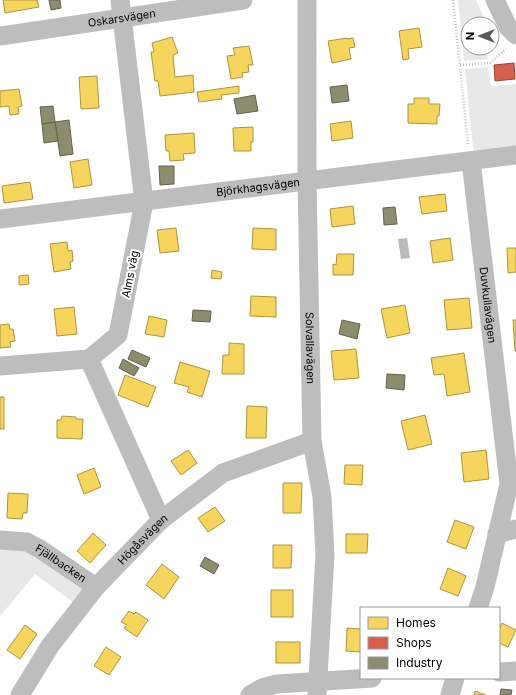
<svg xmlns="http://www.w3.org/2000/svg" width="516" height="695" font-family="Inter,sans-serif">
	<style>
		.green { fill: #e8e8e8 }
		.water { fill: #bababa }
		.homes { fill: #f6d55c; stroke: #ac9540 }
		.shops { fill: #d6604d; stroke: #964336 }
		.industry { fill: #8c8c6e; stroke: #62624d }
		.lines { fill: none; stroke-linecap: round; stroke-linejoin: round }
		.path { stroke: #c2c2c2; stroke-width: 2.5; stroke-dasharray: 1 2; stroke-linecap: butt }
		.minor { stroke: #bdbdbd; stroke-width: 19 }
		.labels { text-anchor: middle; stroke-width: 4; stroke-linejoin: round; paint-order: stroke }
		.street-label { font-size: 11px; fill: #000; stroke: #fff }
	</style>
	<rect width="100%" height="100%" fill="#fff"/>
	<g class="green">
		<path d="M458,0H476L487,24H468V48H486L488,59L464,61Z"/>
		<path d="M488,67L491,86L516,84V147L478,152L474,150L473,147L465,69Z"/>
		<path d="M0,548L26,550L86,588L73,602L35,574L0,616Z"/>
	</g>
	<path class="water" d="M407,238L410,258L401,259L398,239Z"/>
	<g class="homes">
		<path d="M3,0H37L39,7L5,13Z"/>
		<path d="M419,28L422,47L408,49L409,59L403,60L399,31Z"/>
		<path d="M172,37L178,53L173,55L175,77L193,75L194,92L160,96L158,81H155L151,52H154L152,43Z"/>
		<path d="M347,38V39L353,38L355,47L349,48L351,59L332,63L328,41Z"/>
		<path d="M249,46L253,65H248L249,72L242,73L243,77L231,79L227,56L235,55L233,48Z"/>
		<path d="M97,76L99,108L81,109L79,77Z"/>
		<path d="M239,86V93L221,95L222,99L199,102L197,92Z"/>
		<path d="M19,89L22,106L18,107L19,114L10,115L9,106L0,107V91Z"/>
		<path d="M414,98H429V104H440L439,116H437V124L408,123V104H414Z"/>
		<path d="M351,121L353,138L332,141L330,124Z"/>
		<path d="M253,127V142H251V151H234L233,128Z"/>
		<path d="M194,133L195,153L183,154L184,160L170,161L169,151H166L165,135Z"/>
		<path d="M88,159L92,185L74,188L70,162Z"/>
		<path d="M30,182L33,199L4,203L2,186Z"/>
		<path d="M445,194L447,211L422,214L419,197Z"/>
		<path d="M353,206L355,224L332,227L330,209Z"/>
		<path d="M176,228L179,251L160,253L157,230Z"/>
		<path d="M253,228L276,229V250L252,249Z"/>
		<path d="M450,238L453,260L433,263L430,241Z"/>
		<path d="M67,242L68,251L72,250L73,261L70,262L71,269L54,272L50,244Z"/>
		<path d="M507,248H516V272L508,273Z"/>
		<path d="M337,254H354L353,275H333V264L336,265Z"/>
		<path d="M212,270L222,272L221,279L211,278Z"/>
		<path d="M28,275L29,284L19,285V276Z"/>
		<path d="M251,296L276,297V317L250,316Z"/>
		<path d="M469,298L472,328L447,330L444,300Z"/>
		<path d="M405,305L410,333L387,338L381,309Z"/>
		<path d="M74,307L77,334L57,336L54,309Z"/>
		<path d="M149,316L167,320L164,337L145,334Z"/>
		<path d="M513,320H516V351H515Z"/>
		<path d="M9,324L10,329H13L15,341L10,342L11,347L0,348V325Z"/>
		<path d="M229,343L244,344V374H222L223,355H229Z"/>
		<path d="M356,349L359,378L334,380L331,351Z"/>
		<path d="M464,353L470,392L447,396L444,374L434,375L431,358Z"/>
		<path d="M180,362L210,371L202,397L187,392L189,387L174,383Z"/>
		<path d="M125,375L156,387L148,407L118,395Z"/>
		<rect x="0" y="397" width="4" height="32"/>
		<path d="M247,406L267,407L266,438H246Z"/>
		<path d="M425,415L432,444L408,450L401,421Z"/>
		<path d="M62,416L76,417V419H83L82,439L57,438V420H61Z"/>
		<path d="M188,450L197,463L181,475L171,461Z"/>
		<path d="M486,450L489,479L464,482L461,453Z"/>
		<path d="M345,465H363L362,485L344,484Z"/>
		<path d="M94,468L101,487L84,494L77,475Z"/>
		<path d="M283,483H302L301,513H283Z"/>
		<path d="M8,493L28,494L27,513H23L22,519L7,518Z"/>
		<path d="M215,507L225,521L208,532L198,518Z"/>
		<path d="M455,520L474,527L466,549L447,542Z"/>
		<path d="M93,533L106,545L90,563L77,551Z"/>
		<path d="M346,534H368L367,553H346Z"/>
		<path d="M273,545H292L291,568H273Z"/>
		<path d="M162,564L179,577L164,599L146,585Z"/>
		<path d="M448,568L466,576L458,596L440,589Z"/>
		<rect x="271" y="590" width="22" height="27"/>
		<path d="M129,611L134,614L136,612L148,620L137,637L124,628L127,625L121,622Z"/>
		<path d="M502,623L516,630L508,647L499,643V630Z"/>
		<path d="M25,625L37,634L20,659L7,650Z"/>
		<path d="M347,628L361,629V652L346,651Z"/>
		<rect x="276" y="642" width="24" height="21"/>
		<path d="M106,647L121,657L109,675L94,666Z"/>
		<path d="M475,691L486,695H474Z"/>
	</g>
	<path class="shops" d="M514,63L515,79L495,81L494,65Z"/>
	<g class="industry">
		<path d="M49,0H60L61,8L51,10Z"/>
		<path d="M347,85L349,101L332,103L330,87Z"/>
		<path d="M255,95L258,111L237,114L234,99Z"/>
		<path d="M53,106L55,122L42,124L40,107Z"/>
		<path d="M69,120L73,154L60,156L55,122Z"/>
		<path d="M55,122L58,141L44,143L42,124Z"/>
		<path d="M159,166H174V184L160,185Z"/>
		<path d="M395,207L397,224L384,225L383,208Z"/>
		<path d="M193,310L211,311L210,322L192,321Z"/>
		<path d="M342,320L360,324L357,339L339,334Z"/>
		<path d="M132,350L150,358L146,367L128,359Z"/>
		<path d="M123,359L139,368L134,376L119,368Z"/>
		<path d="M387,374L405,375L404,390L386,388Z"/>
		<path d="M205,557L219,565L214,574L200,566Z"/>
		<path d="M501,689L512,690L511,695H500Z"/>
	</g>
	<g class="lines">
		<g class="path">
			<path d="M453,0L468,144"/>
			<path d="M460,65L490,63L506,49"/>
		</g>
		<g class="minor">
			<path d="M120,0L144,202L118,335L89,359L161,520"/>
			<path id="s1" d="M307,0V181L312,441L322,497L325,555L317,695"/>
			<path d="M495,0L508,27L516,35"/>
			<path id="s2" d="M0,36L243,0"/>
			<path id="s3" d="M471,161L509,484L485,587L478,608"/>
			<path id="s4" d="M0,219L516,155"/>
			<path d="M0,366L89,359"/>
			<path d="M497,534L516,529"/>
			<path id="s5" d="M0,540L27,542L40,549L96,587"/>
			<path d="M499,672L516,671"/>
			<path id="s6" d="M20,695L50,646L96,587L161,520L223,473L312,441"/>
			<path d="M250,695L262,688L277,684L372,678"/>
			<path d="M450,695L455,678"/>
		</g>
	</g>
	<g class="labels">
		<g class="street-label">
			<text dy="4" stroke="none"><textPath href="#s2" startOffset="123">Oskarsvägen</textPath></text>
			<text dy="4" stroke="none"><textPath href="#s4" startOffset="260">Björkhagsvägen</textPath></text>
			<text transform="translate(130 274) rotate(-79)" y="4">Alms väg</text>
			<text dy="4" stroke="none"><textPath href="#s3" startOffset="145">Duvkullavägen</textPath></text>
			<text dy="4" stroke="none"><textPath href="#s1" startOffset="348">Solvallavägen</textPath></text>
			<text dy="4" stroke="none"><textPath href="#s6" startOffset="199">Högåsvägen</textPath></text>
			<text dy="4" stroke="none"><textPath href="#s5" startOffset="67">Fjällbacken</textPath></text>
		</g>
	</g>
	<rect x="360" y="607" width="140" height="72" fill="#ffffff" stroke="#999999"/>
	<rect x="368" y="617" width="20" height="12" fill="#f6d55c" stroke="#999999"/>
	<text x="396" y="627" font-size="12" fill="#000000">Homes</text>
	<rect x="368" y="637" width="20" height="12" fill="#d6604d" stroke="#999999"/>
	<text x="396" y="647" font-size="12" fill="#000000">Shops</text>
	<rect x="368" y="657" width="20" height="12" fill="#8c8c6e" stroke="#999999"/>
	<text x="396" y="667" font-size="12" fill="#000000">Industry</text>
	<g transform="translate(480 36) rotate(270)"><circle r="19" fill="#ffffff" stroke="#999999"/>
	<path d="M0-3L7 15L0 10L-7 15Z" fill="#595959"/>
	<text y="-6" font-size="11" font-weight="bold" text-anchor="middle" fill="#000000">N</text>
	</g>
</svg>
